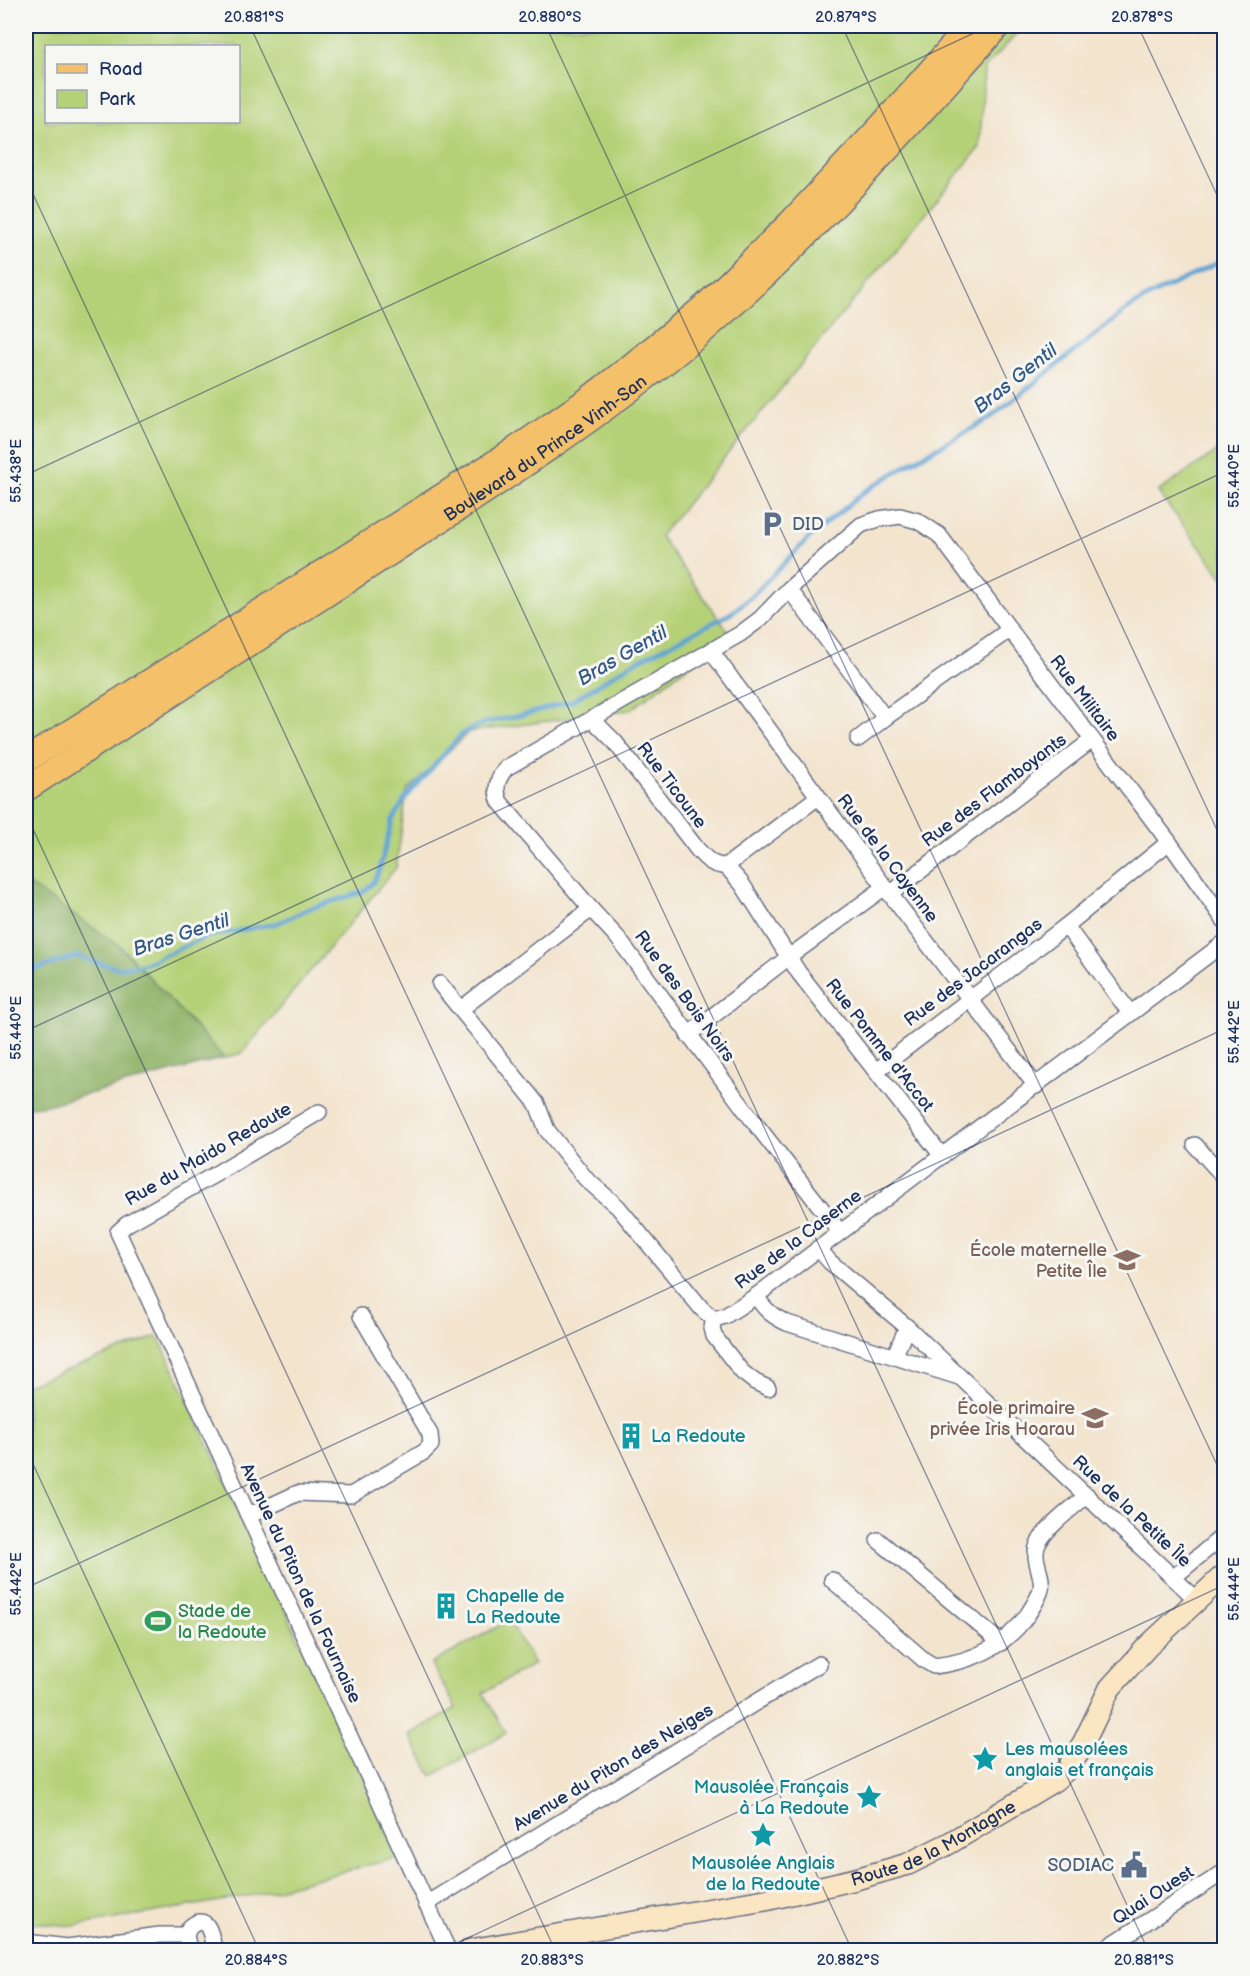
<svg xmlns="http://www.w3.org/2000/svg" width="1250" height="1976" font-family="'Balsamiq Sans',sans-serif">
	<style>
		.green { fill: #b5d177; stroke: #68806a; stroke-width: 1.5; fill-rule: evenodd }
		.forest { fill: #90b368; stroke: #567163; stroke-width: 1.5 }
		.lines { fill: none; stroke-linecap: round; stroke-linejoin: round }
		.stream { stroke: #5ea3d4; stroke-width: 4.5 }
		.street-casing { stroke: #676e85; stroke-width: 18 }
		.secondary-casing { stroke: #676e85; stroke-width: 24 }
		.primary-casing { stroke: #676e85; stroke-width: 27 }
		.street { stroke: #fff; stroke-width: 15 }
		.secondary { stroke: #fbe6c3; stroke-width: 21 }
		.primary { stroke: #f4c16a; stroke-width: 24 }
		.ticks { fill: none; stroke: #1b2f5e; stroke-width: 1.5; stroke-opacity: 0.45 }
		.labels { text-anchor: middle; stroke-width: 6; stroke-linejoin: round; paint-order: stroke }
		.street-label { font-size: 18px; fill: #1b2f5e; stroke: #f6f6f2 }
		.service-label { font-size: 18px; fill: #4e5e75; stroke: #f6f6f2; text-anchor: start }
		.education-label { font-size: 18px; fill: #785e54; stroke: #f6f6f2; text-anchor: end }
		.culture-label { font-size: 18px; fill: #0d838f; stroke: #f6f6f2; text-anchor: start }
		.leisure-label { font-size: 18px; fill: #27864d; stroke: #f6f6f2; text-anchor: start }
		.water-label { font-size: 20px; font-style: italic; fill: #325887; stroke: #f6f6f2 }
		.neatline { fill: none; stroke: #1b2f5e; stroke-width: 2 }
		.ticks-label { font-size: 15px; text-anchor: middle; fill: #1b2f5e }
	</style>
	<rect width="100%" height="100%" fill="#f6f6f2"/>
	<filter id="ink" filterUnits="userSpaceOnUse"><feTurbulence type="fractalNoise" baseFrequency=".0167" numOctaves="2"/><feDisplacementMap in="SourceGraphic" scale="12" xChannelSelector="R" yChannelSelector="G"/><feConvolveMatrix kernelMatrix="1 2 1 2 8 2 1 2 1" color-interpolation-filters="sRGB"/></filter>
	<filter id="wash" filterUnits="userSpaceOnUse"><feTurbulence type="fractalNoise" baseFrequency=".008" numOctaves="4" result="noise"/><feDisplacementMap in="SourceGraphic" scale="24" xChannelSelector="R" yChannelSelector="G"/><feGaussianBlur stdDeviation="1.35" result="paint"/><feColorMatrix in="noise" values="0 0 0 0 0 0 0 0 0 0 0 0 0 0 0 0 0 1.4 0 .05"/><feComposite in="paint" operator="in"/></filter>
	<g filter="url(#wash)">
		<rect width="100%" height="100%" fill="#f3e4ce"/>
		<g class="green">
			<path d="M26,26H1024L984,69L980,147L660,536L730,634L630,710L469,732L407,791L396,868L242,1053L224,1058L121,947L26,883ZM46,46H238V122H46Z"/>
			<path d="M1224,446V579L1158,492Z"/>
			<path d="M158,1336L400,1857L254,1895L74,1926L26,1922V1385Z"/>
			<path d="M509,1620L534,1664L483,1693L506,1733L432,1776L409,1735L456,1708L431,1664Z"/>
		</g>
		<path class="forest" d="M26,883L121,947L224,1058L43,1106L26,1107Z"/>
		<g class="lines">
			<path class="stream" d="M26,972L78,956L94,962L119,968L144,964L206,937L278,923L308,909L363,892L373,883L379,871L392,821L404,800L461,735L472,728L484,723L523,715L572,701L631,664L730,614L753,595L811,536L864,492L910,463L989,419L1125,311L1149,296L1224,260"/>
		</g>
	</g>
	<g filter="url(#ink)">
		<g class="lines">
			<g class="street-casing">
				<g id="street">
					<path d="M789,589L885,718L1009,630"/>
					<path d="M711,651L890,894L1036,1086"/>
					<path d="M592,719L615,742L697,849C706,859 712,866 726,866L818,797"/>
					<path d="M858,739L885,718"/>
					<path d="M726,866L742,884L799,973L942,1156"/>
					<path d="M890,894L1092,740"/>
					<path d="M1066,926L1130,1013"/>
					<path d="M440,984L537,1104L547,1130L586,1179L618,1207L702,1309L714,1319L725,1316L756,1296L1224,943"/>
					<path d="M461,1009L591,909"/>
					<path d="M688,1035L789,957L885,887"/>
					<path d="M876,1071L1066,926L1169,842"/>
					<path d="M319,1112L214,1175L127,1224L118,1232L448,1950"/>
					<path d="M1195,1145L1224,1177"/>
					<path d="M840,1232L751,1118L617,937L591,909L500,802C494,789 497,779 506,768L740,634L760,619L789,589L861,525L879,519L900,516L918,521L939,535L1169,842L1224,920"/>
					<path d="M818,1248L830,1262L907,1327L1197,1600"/>
					<path d="M756,1296C765,1310 772,1316 787,1323L959,1377"/>
					<path d="M714,1319L712,1328L714,1336L742,1372L755,1382L768,1388"/>
					<path d="M894,1357L907,1327"/>
					<path d="M247,1513L257,1512L298,1493L351,1495L424,1452L431,1445L430,1434L361,1316"/>
					<path d="M878,1540L1001,1643"/>
					<path d="M1174,1577L1224,1535"/>
					<path d="M832,1580L924,1660L934,1666C972,1662 1006,1646 1028,1614C1033,1606 1039,1598 1041,1589C1044,1574 1031,1559 1038,1544C1046,1527 1073,1508 1087,1495"/>
					<path d="M426,1904L819,1664"/>
					<path d="M26,1942L67,1947L160,1935H186"/>
					<path d="M189,1950L186,1935L189,1928C208,1910 212,1937 214,1950"/>
					<path d="M1103,1950L1224,1872"/>
				</g>
			</g>
			<g class="secondary-casing">
				<g id="secondary">
					<path id="s1" d="M470,1950L765,1900L856,1879L908,1864L948,1844L1055,1780L1067,1769L1079,1752L1110,1688L1148,1646L1224,1575"/>
				</g>
			</g>
			<g class="primary-casing">
				<g id="primary">
					<path d="M26,760L507,455L586,401L626,370L706,305L789,224L882,125L970,26"/>
					<path id="s2" d="M26,789C144,712 263,635 382,558C487,490 593,423 689,343C803,248 900,136 998,26"/>
				</g>
			</g>
			<use href="#street" class="street"/>
			<use href="#secondary" class="secondary"/>
			<use href="#primary" class="primary"/>
		</g>
	</g>
	<path class="ticks" d="M250,26L1148,1950M546,26L1224,1480M842,26L1224,845M1138,26L1224,210M26,179L852,1950M26,475L989,26M26,814L555,1950M26,1031L1224,472M26,1449L259,1950M26,1588L1224,1029M442,1950L1224,1585"/>
	<defs>
		<g id="parking-bare" transform="scale(2.07)"><path d="M-3.5-5.5H1a3.5 3.5 0 0 1 0 7H-1V5.5H-3.5ZM-1-3.4V-.6H.8a1.4 1.4 0 0 0 0-2.8Z" fill="#5c6f8a" stroke="#f6f6f2" stroke-width="2.5" paint-order="stroke"/></g>
		<g id="school-bare" transform="scale(2.07)"><path d="M0-5L7-2L0 1L-7-2ZM-4 1L0 2.5L4 1V4Q0 6-4 4Z" fill="#8d6e63" stroke="#f6f6f2" stroke-width="2.5" paint-order="stroke"/></g>
		<g id="building-bare" transform="scale(2.07)"><path d="M-4-6H4V6H1V3H-1V6H-4ZM-2.5-4.3h1.7v1.8h-1.7ZM.8-4.3h1.7v1.8H.8ZM-2.5-1h1.7V.8h-1.7ZM.8-1h1.7V.8H.8Z" fill="#0f9aa8" stroke="#f6f6f2" stroke-width="2.5" paint-order="stroke"/></g>
		<g id="stadium-bare" transform="scale(2.07)"><path d="M0-5a6.5 5 0 1 0 0 10a6.5 5 0 1 0 0-10ZM-3.5-1.8h7v3.6h-7Z" fill="#2e9e5b" stroke="#f6f6f2" stroke-width="2.5" paint-order="stroke"/></g>
		<g id="sight-bare" transform="scale(2.07)"><path d="M0-6L1.8-2.2L6-1.7L2.9 1.2L3.7 5.4L0 3.3L-3.7 5.4L-2.9 1.2L-6-1.7L-1.8-2.2Z" fill="#0f9aa8" stroke="#f6f6f2" stroke-width="2.5" paint-order="stroke"/></g>
		<g id="civic-bare" transform="scale(2.07)"><path d="M-.6-6.5H3V-4.5H.6V-3L4-1V1h2V6H-6V1h2V-1L-.6-3ZM-1.2 2.5V6h2.4V2.5Z" fill="#5c6f8a" stroke="#f6f6f2" stroke-width="2.5" paint-order="stroke"/></g>
	</defs>
	<g fill-rule="evenodd">
		<use href="#parking-bare" x="772" y="524"/>
		<use href="#school-bare" x="1127" y="1260"/>
		<use href="#school-bare" x="1095" y="1418"/>
		<use href="#building-bare" x="631" y="1436"/>
		<use href="#building-bare" x="446" y="1606"/>
		<use href="#stadium-bare" x="158" y="1621"/>
		<use href="#sight-bare" x="985" y="1759"/>
		<use href="#sight-bare" x="869" y="1797"/>
		<use href="#sight-bare" x="763" y="1835"/>
		<use href="#civic-bare" x="1134" y="1865"/>
	</g>
	<g class="labels">
		<g class="street-label">
			<text dy="6" stroke="none"><textPath href="#s2" startOffset="621">Boulevard du Prince Vinh-San</textPath></text>
			<text transform="translate(1085 698) rotate(53)" y="6">Rue Militaire</text>
			<text transform="translate(672 785) rotate(53)" y="6">Rue Ticoune</text>
			<text transform="translate(994 790) rotate(-37)" y="6">Rue des Flamboyants</text>
			<text transform="translate(888 858) rotate(53)" y="6">Rue de la Cayenne</text>
			<text transform="translate(973 972) rotate(-37)" y="6">Rue des Jacarangas</text>
			<text transform="translate(685 996) rotate(54)" y="6">Rue des Bois Noirs</text>
			<text transform="translate(880 1045) rotate(52)" y="6">Rue Pomme d'Accot</text>
			<text transform="translate(208 1154) rotate(-30)" y="6">Rue du Maido Redoute</text>
			<text transform="translate(798 1239) rotate(-37)" y="6">Rue de la Caserne</text>
			<text transform="translate(1132 1511) rotate(43)" y="6">Rue de la Petite Île</text>
			<text transform="translate(301 1583) rotate(65)" y="6">Avenue du Piton de la Fournaise</text>
			<text transform="translate(613 1767) rotate(-31)" y="6">Avenue du Piton des Neiges</text>
			<text dy="6" stroke="none"><textPath href="#s1" startOffset="478">Route de la Montagne</textPath></text>
			<text transform="translate(1153 1895) rotate(-33)" y="6">Quai Ouest</text>
		</g>
		<g class="service-label">
			<text x="792" y="530">DID</text>
			<text x="1114" y="1871" text-anchor="end">SODIAC</text>
		</g>
		<g class="education-label">
			<text x="1107" y="1256">École maternelle<tspan x="1107" dy="21">Petite Île</tspan></text>
			<text x="1075" y="1414">École primaire<tspan x="1075" dy="21">privée Iris Hoarau</tspan></text>
		</g>
		<g class="culture-label">
			<text x="651" y="1442">La Redoute</text>
			<text x="466" y="1602">Chapelle de<tspan x="466" dy="21">La Redoute</tspan></text>
			<text x="1005" y="1755">Les mausolées<tspan x="1005" dy="21">anglais et français</tspan></text>
			<text x="849" y="1793" text-anchor="end">Mausolée Français<tspan x="849" dy="21">à La Redoute</tspan></text>
			<text x="763" y="1869" text-anchor="middle">Mausolée Anglais<tspan x="763" dy="21">de la Redoute</tspan></text>
		</g>
		<g class="leisure-label">
			<text x="178" y="1617">Stade de<tspan x="178" dy="21">la Redoute</tspan></text>
		</g>
		<g class="water-label">
			<text transform="translate(1015 378) rotate(-38)" y="7">Bras Gentil</text>
			<text transform="translate(622 655) rotate(-30)" y="7">Bras Gentil</text>
			<text transform="translate(181 934) rotate(-18)" y="7">Bras Gentil</text>
		</g>
	</g>
	<rect width="1250" height="1976" fill="none" stroke="#f6f6f2" stroke-width="66"/>
	<rect x="45" y="45" width="195" height="78" fill="#f6f6f2" stroke="#9ea6b7" stroke-width="1.5"/>
	<rect x="57" y="64" width="30" height="9" fill="#f4c16a" stroke="#9ea6b7" stroke-width="1.5"/>
	<text x="99" y="75" font-size="18" fill="#1b2f5e">Road</text>
	<rect x="57" y="90" width="30" height="18" fill="#b5d177" stroke="#9ea6b7" stroke-width="1.5"/>
	<text x="99" y="105" font-size="18" fill="#1b2f5e">Park</text>
	<rect x="33" y="33" width="1184" height="1910" class="neatline"/>
	<g class="ticks-label">
		<text x="254" y="22">20.881°S</text>
		<text x="550" y="22">20.880°S</text>
		<text x="846" y="22">20.879°S</text>
		<text x="1142" y="22">20.878°S</text>
		<text transform="translate(16 471) rotate(-90)" y="5">55.438°E</text>
		<text transform="translate(1234 476) rotate(-90)" y="5">55.440°E</text>
		<text transform="translate(16 1028) rotate(-90)" y="5">55.440°E</text>
		<text transform="translate(1234 1032) rotate(-90)" y="5">55.442°E</text>
		<text transform="translate(16 1584) rotate(-90)" y="5">55.442°E</text>
		<text transform="translate(1234 1589) rotate(-90)" y="5">55.444°E</text>
		<text x="256" y="1965">20.884°S</text>
		<text x="552" y="1965">20.883°S</text>
		<text x="848" y="1965">20.882°S</text>
		<text x="1144" y="1965">20.881°S</text>
	</g>
</svg>
